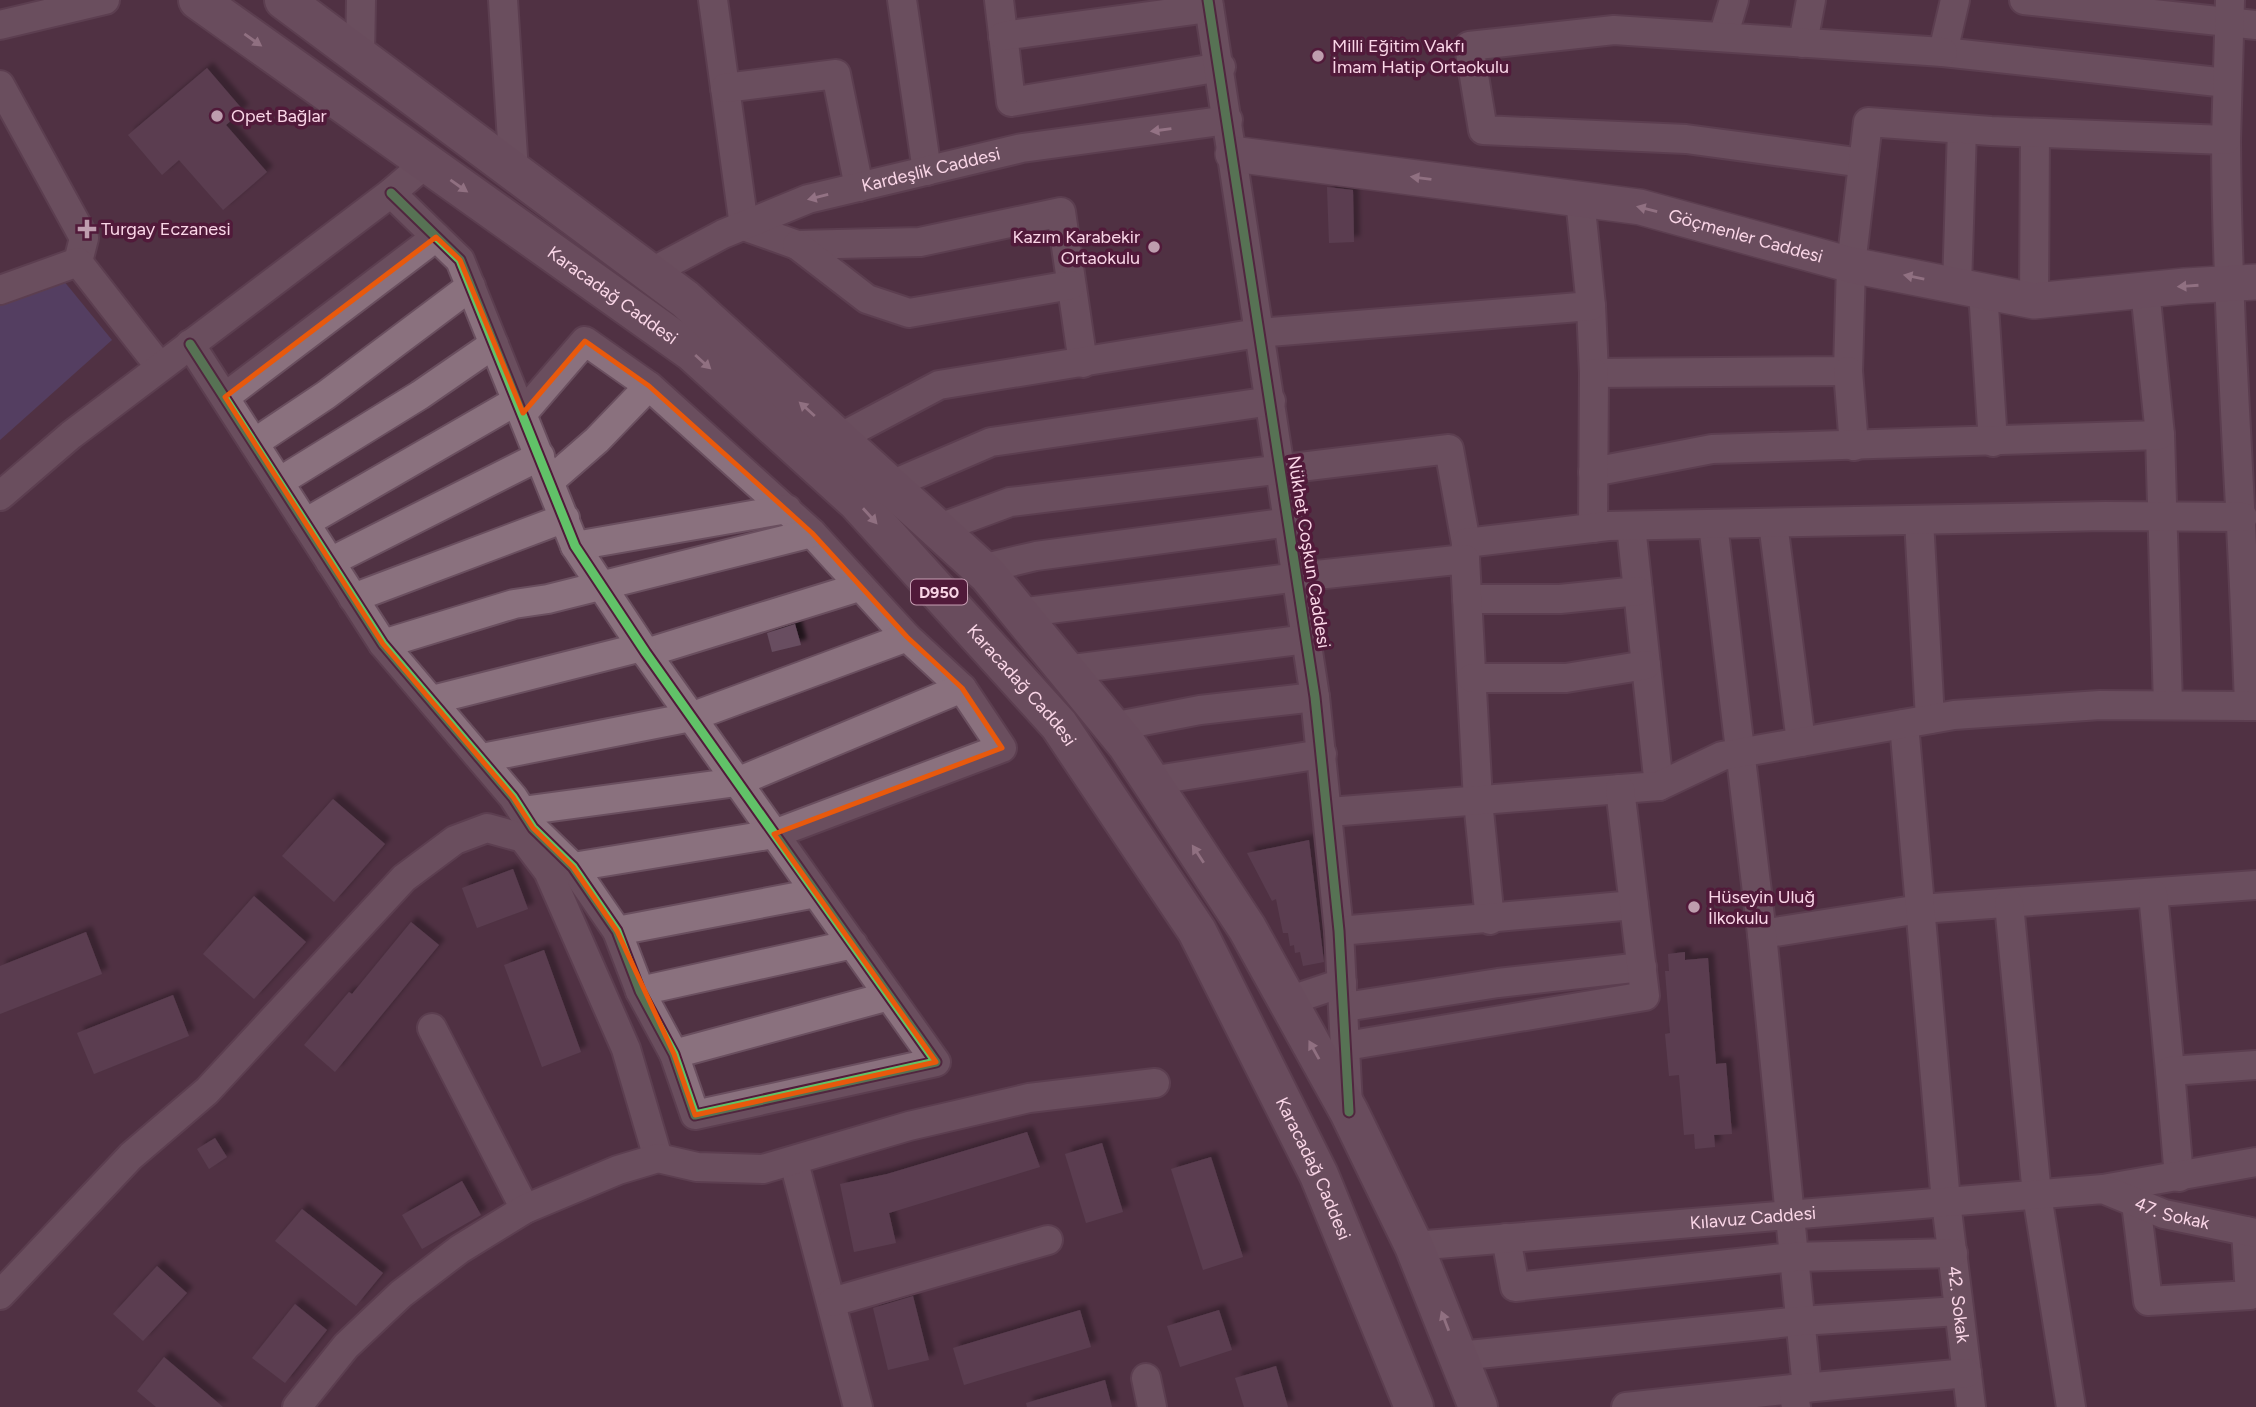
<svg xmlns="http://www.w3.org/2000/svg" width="2256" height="1407" font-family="Figtree,sans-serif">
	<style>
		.green { fill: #594f85 }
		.building { fill: #674e60; filter: url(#shadow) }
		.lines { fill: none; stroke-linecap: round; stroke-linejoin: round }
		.minor-casing { stroke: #6a4f5f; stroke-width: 32 }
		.major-casing { stroke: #6a4f5f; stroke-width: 38 }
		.highway-casing { stroke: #6a4f5f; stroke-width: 42 }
		.minor { stroke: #8a717e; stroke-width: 28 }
		.major { stroke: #896f7e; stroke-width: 35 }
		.highway { stroke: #886e7c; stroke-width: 38 }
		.cycleway-casing { stroke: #511a3a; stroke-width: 13 }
		.cycleway { stroke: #61c268; stroke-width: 9 }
		.oneway { fill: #debccc }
		.oneway2 { fill: #e4c2d2 }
		.oneway3 { fill: #debccd }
		.marked { fill: none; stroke: #e8590c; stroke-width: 5; stroke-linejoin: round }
		.poi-dot { fill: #be9dae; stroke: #511a3a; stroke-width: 2.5 }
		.labels { text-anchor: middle; stroke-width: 7; stroke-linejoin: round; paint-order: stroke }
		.shield { fill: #511a3a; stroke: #c79eb3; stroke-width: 2 }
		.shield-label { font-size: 16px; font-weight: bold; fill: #fad6e7 }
		.poi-label { font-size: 18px; fill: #fad6e7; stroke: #511a3a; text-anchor: start }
		.street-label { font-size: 18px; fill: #fad6e7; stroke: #511a3a }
	</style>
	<defs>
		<filter id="shadow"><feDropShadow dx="6" dy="-6" stdDeviation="2" flood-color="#0009"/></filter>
	</defs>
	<rect width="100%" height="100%" fill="#503243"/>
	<path class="green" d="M63,280L112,340L0,440V304Z"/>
	<g class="building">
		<path d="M207,68L243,110L226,125L267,172L223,210L179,160L162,175L128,135Z"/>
		<path d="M1327,187L1353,190L1354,242L1329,243Z"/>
		<path d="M795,624L801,645L772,652L767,633Z"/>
		<path d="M333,799L385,844L334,902L282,856Z"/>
		<path d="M1309,840L1324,962L1303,966L1300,952L1295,953L1294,945L1290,946L1288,933H1283L1276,899L1272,901L1247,853Z"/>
		<path d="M513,869L528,909L477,928L462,888Z"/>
		<path d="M254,896L306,942L254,999L203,954Z"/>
		<path d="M411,922L439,945L335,1072L304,1045L349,992L352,994Z"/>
		<path d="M86,932L102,974L0,1014V966Z"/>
		<path d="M544,950L581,1052L542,1067L504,965Z"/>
		<path d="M1685,952V960L1708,958L1716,1064L1726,1063L1732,1134L1714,1135L1715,1147L1695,1149L1694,1134L1684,1135L1679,1075L1669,1076L1665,1034L1670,1033L1665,971H1669L1668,954Z"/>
		<path d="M173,995L189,1036L94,1074L77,1033Z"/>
		<path d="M1027,1132L1040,1167L889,1213L896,1243L854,1252L840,1184L887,1174Z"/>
		<path d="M215,1138L227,1157L209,1169L197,1149Z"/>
		<path d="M1102,1143L1123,1212L1086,1223L1065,1154Z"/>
		<path d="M1211,1157L1243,1257L1203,1270L1171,1169Z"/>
		<path d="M462,1181L481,1215L422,1249L402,1215Z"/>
		<path d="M302,1209L383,1273L356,1306L275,1241Z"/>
		<path d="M157,1266L187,1293L143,1341L113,1314Z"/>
		<path d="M913,1296L929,1360L888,1370L873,1308Z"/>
		<path d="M295,1304L327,1330L285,1383L252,1358Z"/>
		<path d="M1080,1310L1091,1347L964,1385L953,1348Z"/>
		<path d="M1219,1310L1232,1350L1180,1367L1167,1326Z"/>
		<path d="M164,1357L223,1407H156L137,1391Z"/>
		<path d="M1276,1366L1288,1407H1244L1235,1378Z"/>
		<path d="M1105,1380L1112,1407H1027L1026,1403Z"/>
	</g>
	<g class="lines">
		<g class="minor-casing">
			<g id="minor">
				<path d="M503,0L514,172"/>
				<path d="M713,0L744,226L797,245L920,242L1061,212L1083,363"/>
				<path d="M902,0L927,171"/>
				<path d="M999,0L1011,102L1221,67"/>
				<path d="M1208,0L1315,697L1339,931L1348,1106"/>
				<path d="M1955,0L1943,52L2227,83"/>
				<path d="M2024,0L2256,25"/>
				<path d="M0,25L105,0"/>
				<path d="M1003,36L1209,8"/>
				<path d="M1723,37L1734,0"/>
				<path d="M1803,43L1811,0"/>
				<path d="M360,57L361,0"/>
				<path d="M0,85L84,238L78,262"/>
				<path d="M725,88L836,74L859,187"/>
				<path d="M2226,140C2227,329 2243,517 2249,706H2256"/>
				<path d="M1863,163L1686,139L1483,130L1469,46L1614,30L1943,52"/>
				<path d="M797,245L867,299L909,313L1071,285"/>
				<path id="s1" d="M650,273L723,234L808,199L1022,148L1228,120"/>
				<path d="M1957,286L1962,129"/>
				<path d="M0,290L78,262L160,367"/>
				<path d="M1983,291L1993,442"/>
				<path d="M2034,301L2035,133"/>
				<path d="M1591,306L1594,373L1848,371L1851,265L1868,122L1991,131L2226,140L2230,0"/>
				<path d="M190,344L383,644L513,797L533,828L573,867L617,931L640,991L674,1054L695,1115L936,1062L646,653L575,546L460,260L391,193"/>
				<path d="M1848,371L1854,446"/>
				<path d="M225,397L436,237"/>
				<path d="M523,413L585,341L649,386L812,533L907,637L962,688L1002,748L774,834L573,867"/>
				<path d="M2160,435L2168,705"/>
				<path d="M839,438L939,385L1258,333L1591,306L1580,199"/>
				<path d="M254,443L326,395L471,286"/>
				<path d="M1593,472L1712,449L2160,435L2145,290"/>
				<path d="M550,481L597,440L649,386"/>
				<path d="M279,482L420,395L494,344"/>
				<path d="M891,485L991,442L1271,401"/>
				<path d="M0,496L71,435L391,193L426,163"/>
				<path d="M1919,520L1930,719"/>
				<path d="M305,523L518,400"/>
				<path d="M1773,523L1801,742"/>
				<path d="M1713,524L1762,934L1920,909L2256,885"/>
				<path d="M1631,526L1659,786"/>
				<path d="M1593,528L1594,373"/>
				<path d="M937,529L1010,502L1449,449L1466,543"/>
				<path d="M575,546L787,509"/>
				<path d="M1465,559L1466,543L1608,526L2105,516L2243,517"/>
				<path d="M330,562L540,456"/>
				<path d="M981,569L1036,556L1290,522"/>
				<path d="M353,598L565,518"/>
				<path d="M1467,599H1560L1638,591"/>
				<path d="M1019,613L1298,577L1465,559L1478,801L1490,920"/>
				<path d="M383,644L514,604L548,599L812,533"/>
				<path d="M646,653L859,587"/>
				<path d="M1065,670L1307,639"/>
				<path d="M1472,678H1566L1646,665"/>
				<path d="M432,700L642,647"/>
				<path id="s2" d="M1904,724L1946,1202L1971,1407"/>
				<path d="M1112,727L1200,710L1315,697"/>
				<path d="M482,758L691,717L907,637"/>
				<path d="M1150,781L1322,754"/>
				<path d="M522,811L737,782L962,688"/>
				<path d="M1329,812L1659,786L1722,756L1954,715L2100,705L2249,706"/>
				<path d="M2153,894L2170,1071"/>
				<path d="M2009,904L2037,1195L2071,1407"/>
				<path d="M617,931L816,893"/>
				<path d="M1339,931L1634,905"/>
				<path d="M1762,934L1807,1388"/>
				<path d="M640,991L853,944"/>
				<path d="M1288,1001L1342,983"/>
				<path d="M1345,1007L1498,983L1642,967"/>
				<path d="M432,1028L525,1209"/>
				<path d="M1346,1046L1645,996L1620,789"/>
				<path d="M674,1054L889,996"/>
				<path d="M794,1162L858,1407"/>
				<path d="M2179,1177L2170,1071L2256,1065"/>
				<path d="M2103,1189L2256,1162"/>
				<path d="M2136,1203L2148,1301L2250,1295L2246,1231"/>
				<path d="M1506,1238L1515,1287L1793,1257L1953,1253"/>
				<path id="s3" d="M1414,1246L2103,1189L2164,1214L2256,1233"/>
				<path d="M0,1295L131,1156L207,1091L404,878L455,840L487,828L523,838L548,871L626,1049L658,1158"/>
				<path d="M832,1302L1048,1240"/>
				<path d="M1459,1356L1800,1321L1959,1311"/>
				<path d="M1146,1378L1152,1407"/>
				<path d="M297,1407L346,1346L401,1294L460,1249L525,1209L618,1170L658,1158L697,1167L763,1169L909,1126L1029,1098L1155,1083"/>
				<path d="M1626,1407L1793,1389"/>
				<path d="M1796,1407L1793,1389L1967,1373"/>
			</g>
		</g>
		<g class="major-casing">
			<g id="major">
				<path id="s4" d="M1233,154L1640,207L1851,265L2034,301L2185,286L2256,282"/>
			</g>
		</g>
		<g class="highway-casing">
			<g id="highway">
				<path id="s5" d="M198,0L692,352L857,502L1059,725L1197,931L1319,1175L1414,1407"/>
				<path d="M284,0L685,299L988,575L1127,745L1247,928L1349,1112L1414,1246L1478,1407"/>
			</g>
		</g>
		<use href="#minor" class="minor"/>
		<use href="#major" class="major"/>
		<use href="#highway" class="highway"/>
		<g class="cycleway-casing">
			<g id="cycleway">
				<path d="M1208,0L1315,697L1339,931L1349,1112"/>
				<path d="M190,344L383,644L513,797L533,828L573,867L617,931L640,991L674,1054L695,1115L936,1062L646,653L575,546L460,260L391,193"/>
			</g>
		</g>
		<use href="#cycleway" class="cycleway"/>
	</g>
	<defs><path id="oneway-solid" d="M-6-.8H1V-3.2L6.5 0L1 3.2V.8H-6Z" transform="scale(1.75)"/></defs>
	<g class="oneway">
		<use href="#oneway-solid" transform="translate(253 40) rotate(35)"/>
		<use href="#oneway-solid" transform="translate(459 186) rotate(35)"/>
		<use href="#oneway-solid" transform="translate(703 362) rotate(42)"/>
		<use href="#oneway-solid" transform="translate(807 409) rotate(-138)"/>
		<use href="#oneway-solid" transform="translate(870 516) rotate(48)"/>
		<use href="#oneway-solid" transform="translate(1198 854) rotate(-123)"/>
		<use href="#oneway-solid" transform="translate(1314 1050) rotate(-119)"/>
		<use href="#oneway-solid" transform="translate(1445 1321) rotate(-111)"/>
	</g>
	<g class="oneway2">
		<use href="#oneway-solid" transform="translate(1161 130) rotate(172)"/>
		<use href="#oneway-solid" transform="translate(818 197) rotate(166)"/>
	</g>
	<g class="oneway3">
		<use href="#oneway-solid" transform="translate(1421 178) rotate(-173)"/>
		<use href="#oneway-solid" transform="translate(1647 209) rotate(-166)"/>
		<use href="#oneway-solid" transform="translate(1914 277) rotate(-169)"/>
		<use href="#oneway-solid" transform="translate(2188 286) rotate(176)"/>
	</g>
	<path d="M0 0H2256V1407H0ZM436,237L460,260L523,413L585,341L649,386L812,533L907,637L962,688L1002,748L774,834L936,1062L695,1115L674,1054L617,931L573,867L533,828L513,797L383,644L225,397Z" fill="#503243" fill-opacity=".55" fill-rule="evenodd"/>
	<path class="marked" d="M436,237L460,260L523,413L585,341L649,386L812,533L907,637L962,688L1002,748L774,834L936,1062L695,1115L674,1054L617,931L573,867L533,828L513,797L383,644L225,397Z"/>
	<g class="poi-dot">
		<circle cx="1318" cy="56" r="7"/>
		<circle cx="217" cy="116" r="7"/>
		<path d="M83.5 218.5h7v7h7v7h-7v7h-7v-7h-7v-7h7z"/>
		<circle cx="1154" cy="247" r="7"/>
		<circle cx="1694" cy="907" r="7"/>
	</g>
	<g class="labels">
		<rect class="shield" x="911" y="579.5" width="56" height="25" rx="5"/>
		<g class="shield-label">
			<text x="939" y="598">D950</text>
		</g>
		<g class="poi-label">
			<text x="1332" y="52">Milli Eğitim Vakfı<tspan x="1332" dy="21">İmam Hatip Ortaokulu</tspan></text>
			<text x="231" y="122">Opet Bağlar</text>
			<text x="101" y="235">Turgay Eczanesi</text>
			<text x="1140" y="243" text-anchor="end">Kazım Karabekir<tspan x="1140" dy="21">Ortaokulu</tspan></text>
			<text x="1708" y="903">Hüseyin Uluğ<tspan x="1708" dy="21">İlkokulu</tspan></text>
		</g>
		<g class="street-label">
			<text dy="6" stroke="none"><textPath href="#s1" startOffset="301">Kardeşlik Caddesi</textPath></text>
			<text dy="6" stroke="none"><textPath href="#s4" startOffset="520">Göçmenler Caddesi</textPath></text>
			<text dy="6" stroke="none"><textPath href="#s5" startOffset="509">Karacadağ Caddesi</textPath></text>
			<text transform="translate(1309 552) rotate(81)" y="6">Nükhet Coşkun Caddesi</text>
			<text dy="6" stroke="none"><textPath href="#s5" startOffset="1076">Karacadağ Caddesi</textPath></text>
			<text dy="6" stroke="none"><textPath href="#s5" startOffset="1643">Karacadağ Caddesi</textPath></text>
			<text dy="6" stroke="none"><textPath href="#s3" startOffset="765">47. Sokak</textPath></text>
			<text dy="6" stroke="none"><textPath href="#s3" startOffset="340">Kılavuz Caddesi</textPath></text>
			<text dy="6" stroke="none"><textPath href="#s2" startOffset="583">42. Sokak</textPath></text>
		</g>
	</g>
</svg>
